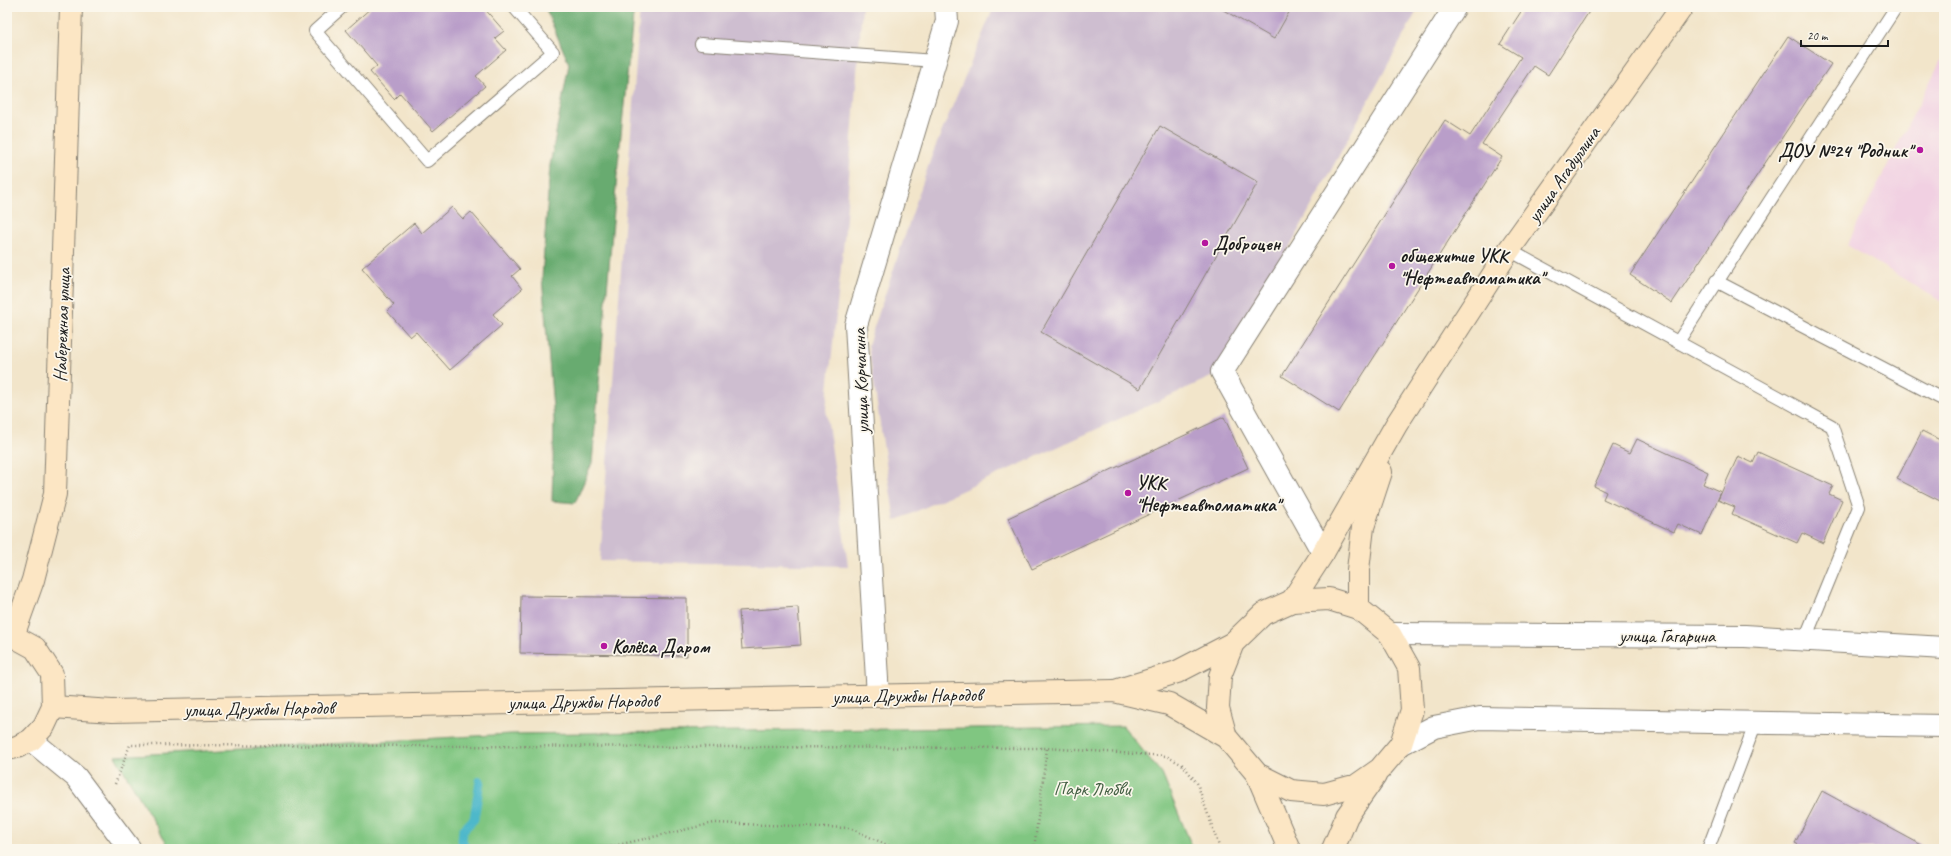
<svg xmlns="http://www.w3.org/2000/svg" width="1951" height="856" font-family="Caveat,sans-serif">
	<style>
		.built { fill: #f1d0e2 }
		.industrial { fill: #cebed0 }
		.green { fill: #80c681; stroke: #4e714e }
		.forest { fill: #68ab6f; stroke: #426446 }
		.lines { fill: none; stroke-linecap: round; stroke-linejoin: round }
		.stream { stroke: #4db8ca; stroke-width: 9 }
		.building { fill: #b99ec9 }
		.service-casing { stroke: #878073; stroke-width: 14 }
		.minor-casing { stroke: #878073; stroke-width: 24 }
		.tertiary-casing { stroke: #878073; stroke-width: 24 }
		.secondary-casing { stroke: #878073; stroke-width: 24 }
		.path { stroke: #878073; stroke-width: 2.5; stroke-dasharray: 1 3; stroke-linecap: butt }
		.service { stroke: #fff; stroke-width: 12 }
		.minor { stroke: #fff; stroke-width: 22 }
		.tertiary { stroke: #fff; stroke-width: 22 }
		.secondary { stroke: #fce6c4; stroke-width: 22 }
		.poi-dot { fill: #b5179e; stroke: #fbf7ec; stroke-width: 1.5 }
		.labels { text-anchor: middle; stroke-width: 3.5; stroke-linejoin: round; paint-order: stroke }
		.poi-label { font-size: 19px; font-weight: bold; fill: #1c1c1c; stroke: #fbf7ec; text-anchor: start }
		.street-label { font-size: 19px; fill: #1c1c1c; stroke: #fbf7ec }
		.park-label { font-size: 19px; fill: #446044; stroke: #fbf7ec }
	</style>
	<rect width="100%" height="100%" fill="#fbf7ec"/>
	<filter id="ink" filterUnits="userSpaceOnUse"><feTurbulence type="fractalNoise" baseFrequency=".025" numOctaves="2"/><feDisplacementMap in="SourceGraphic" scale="8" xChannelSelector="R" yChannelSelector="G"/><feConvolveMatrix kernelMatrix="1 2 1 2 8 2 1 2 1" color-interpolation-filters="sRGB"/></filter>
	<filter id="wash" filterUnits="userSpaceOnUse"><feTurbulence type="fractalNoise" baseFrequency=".012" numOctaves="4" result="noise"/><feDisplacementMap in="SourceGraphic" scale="16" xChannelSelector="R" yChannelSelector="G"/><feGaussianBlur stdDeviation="0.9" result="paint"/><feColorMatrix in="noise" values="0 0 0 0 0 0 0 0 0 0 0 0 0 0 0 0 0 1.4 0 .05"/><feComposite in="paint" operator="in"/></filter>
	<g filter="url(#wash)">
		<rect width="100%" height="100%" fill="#f2e5ca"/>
		<path class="built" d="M1944,54V303L1847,245Z"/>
		<g class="industrial">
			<path d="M640,7H862L845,230L826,409L848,566L600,561Z"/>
			<path d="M994,7H1419L1222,372L895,521L868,345L932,155Z"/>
		</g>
		<path class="green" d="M1123,726L1162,774L1193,849H170L115,756L511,734Z"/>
		<path class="forest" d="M545,7H634L618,164L592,463L575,503L552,501L554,420L542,278L550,165L569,64Z"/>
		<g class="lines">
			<path class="stream" d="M466,849L462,840L463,830L474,819L480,781"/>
		</g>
		<g id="blocks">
			<g class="building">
				<path d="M372,7H483L504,31L495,38L506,50L476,76L485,86L433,131L400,93L394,99L370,72L377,66L346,30Z"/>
				<path d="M1218,7H1292L1274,39Z"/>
				<path d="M1524,7H1592L1548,75L1534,66L1482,144L1502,157L1339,412L1282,376L1445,120L1470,136L1521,57L1500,44Z"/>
				<path d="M1788,36L1831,64L1672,303L1630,275Z"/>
				<path d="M1160,126L1258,182L1140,389L1041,332Z"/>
				<path d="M452,207L463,219L471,212L520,269L512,276L522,289L493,314L502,325L450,370L416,332L410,337L387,311L394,305L362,268L414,223L422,233Z"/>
				<path d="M1224,417L1248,468L1032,569L1008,518Z"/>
				<path d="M1922,431L1944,442V503L1897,479Z"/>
				<path d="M1637,439L1708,472L1703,484L1721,492L1702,535L1678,524L1674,532L1603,499L1606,492L1594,486L1613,445L1630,453Z"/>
				<path d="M1758,452L1833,486L1829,494L1842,500L1823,543L1802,533L1797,543L1732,514L1735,507L1718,500L1738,456L1753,463Z"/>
				<path d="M521,596L687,598V656L520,653Z"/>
				<path d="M798,607L801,645L742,649L739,611Z"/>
				<path d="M1822,791L1929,849H1806L1795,843Z"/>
			</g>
		</g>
	</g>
	<g filter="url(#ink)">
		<use href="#blocks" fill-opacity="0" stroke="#878073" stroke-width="1"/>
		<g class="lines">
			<g class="service-casing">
				<g id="service">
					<path d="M342,7L315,31L427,161L553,52L514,7"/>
					<path d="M701,44L935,61"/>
					<path d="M1509,250L1832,426L1859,507L1805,639"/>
					<path d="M1716,281L1944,400"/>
					<path d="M1678,342L1896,7"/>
					<path d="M1708,849L1756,722"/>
				</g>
			</g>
			<g class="minor-casing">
				<g id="minor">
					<path d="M1323,553L1222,372L1455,7"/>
					<path d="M878,696L856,325L947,21L946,7"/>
				</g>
			</g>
			<g class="tertiary-casing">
				<g id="tertiary">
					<path d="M1390,634L1745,636L1944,648"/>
					<path d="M31,740L76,777L130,849"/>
					<path d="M1401,744L1434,727L1480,718L1944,726"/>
				</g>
			</g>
			<g class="secondary-casing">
				<g id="secondary">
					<path d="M1292,601L1323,553L1396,425L1509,250L1682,7"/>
					<path d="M1358,608V570L1363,527L1381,472"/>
					<path d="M7,636H13L35,648L52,674L53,707L44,726L31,740L17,747L7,749"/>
					<path d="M13,636L33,580L55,494L71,7"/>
					<path d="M1115,691L1177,672L1233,643"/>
					<path d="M53,707L112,711L1114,691L1169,704L1226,737L1257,774L1291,791L1324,794L1357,785L1380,769L1401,744L1412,710L1409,668L1390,634L1358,608L1329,599L1292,601L1263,614L1233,643L1220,676L1218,708L1226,737"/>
					<path d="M1257,774L1289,849"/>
					<path d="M1333,849L1347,816L1375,776"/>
				</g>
			</g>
			<g class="path">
				<path d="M115,784L130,745L1047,748L1166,756L1183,765L1197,783L1220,849"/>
				<path d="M608,849L609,847L714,823L850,828L896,849"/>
				<path d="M1034,849L1047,748"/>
			</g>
			<use href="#service" class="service"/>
			<use href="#minor" class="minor"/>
			<use href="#tertiary" class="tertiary"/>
			<use href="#secondary" class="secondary"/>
		</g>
	</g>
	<g class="poi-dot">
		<circle cx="1920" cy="150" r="4"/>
		<circle cx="1205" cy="243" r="4"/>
		<circle cx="1392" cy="266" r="4"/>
		<circle cx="1128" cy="493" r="4"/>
		<circle cx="604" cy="646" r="4"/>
	</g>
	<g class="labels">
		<g class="poi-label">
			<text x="1912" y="157" text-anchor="end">ДОУ №24 "Родник"</text>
			<text x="1213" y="250">Доброцен</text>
			<text x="1400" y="262">общежитие УКК<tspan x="1400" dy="22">"Нефтеавтоматика"</tspan></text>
			<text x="1136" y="489">УКК<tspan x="1136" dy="22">"Нефтеавтоматика"</tspan></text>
			<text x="612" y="653">Колёса Даром</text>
		</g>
		<g class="street-label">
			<text transform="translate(1563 174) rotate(-55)" y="7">улица Агадуллина</text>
			<text transform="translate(61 325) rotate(-88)" y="7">Набережная улица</text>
			<text transform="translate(860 381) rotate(-92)" y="7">улица Корчагина</text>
			<text x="1667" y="642">улица Гагарина</text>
			<text transform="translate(907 695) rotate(-1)" y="7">улица Дружбы Народов</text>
			<text transform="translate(583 701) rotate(-1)" y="7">улица Дружбы Народов</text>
			<text transform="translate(259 708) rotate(-1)" y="7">улица Дружбы Народов</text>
		</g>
		<g class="park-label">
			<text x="1092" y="795">Парк Любви</text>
		</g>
	</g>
	<rect width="1951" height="856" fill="none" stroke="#fbf7ec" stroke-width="24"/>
	<path d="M1801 40v6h87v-6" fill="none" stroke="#1c1c1c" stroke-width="2"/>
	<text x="1807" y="40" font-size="12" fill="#1c1c1c" stroke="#fbf7ec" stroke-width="3" paint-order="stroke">20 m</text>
</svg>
